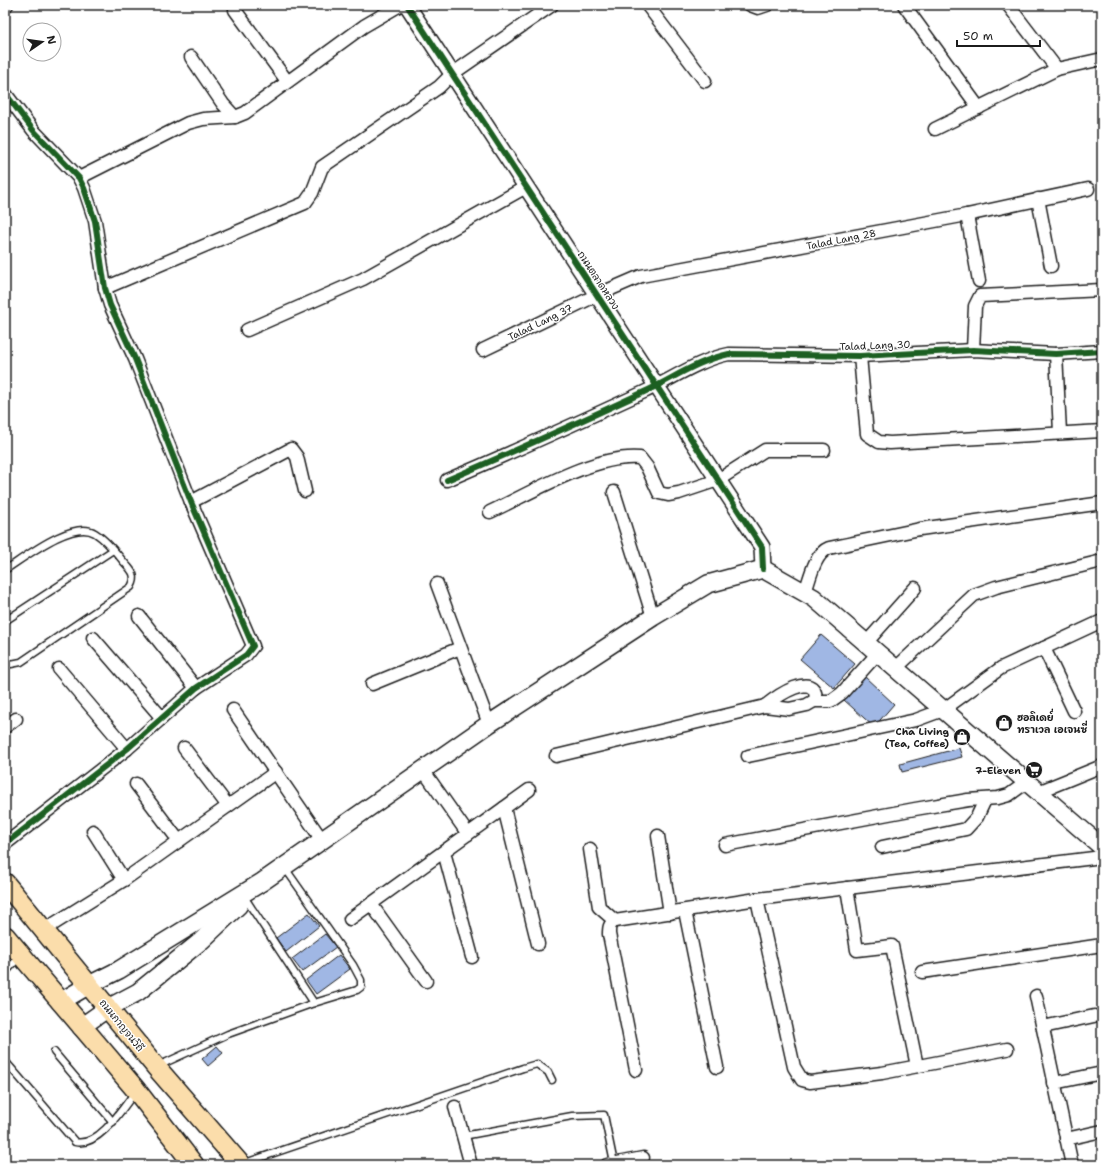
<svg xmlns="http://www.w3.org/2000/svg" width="1107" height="1170" font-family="'Shantell Sans','Playpen Sans Thai',sans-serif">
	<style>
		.building { fill: #a0b7e4; stroke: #1c1c1c }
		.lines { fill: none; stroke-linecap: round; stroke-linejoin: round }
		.service-casing { stroke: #1c1c1c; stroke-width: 9 }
		.minor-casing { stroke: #1c1c1c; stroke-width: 15 }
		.tertiary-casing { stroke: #1c1c1c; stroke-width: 18 }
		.secondary-casing { stroke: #1c1c1c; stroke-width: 20 }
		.primary-casing { stroke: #1c1c1c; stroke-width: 22 }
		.service { stroke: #fff; stroke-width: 6 }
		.minor { stroke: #fff; stroke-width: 12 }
		.tertiary { stroke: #fff; stroke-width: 15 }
		.secondary { stroke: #fff; stroke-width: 17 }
		.primary { stroke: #fbddab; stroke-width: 19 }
		.cycleway-casing { stroke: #fff; stroke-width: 8 }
		.cycleway { stroke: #1b5e20; stroke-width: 6 }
		.labels { text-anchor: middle; stroke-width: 3; stroke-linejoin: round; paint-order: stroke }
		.street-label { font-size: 10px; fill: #1c1c1c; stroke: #fff }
		.poi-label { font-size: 10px; font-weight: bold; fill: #1c1c1c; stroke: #fff; text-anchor: end }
	</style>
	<rect width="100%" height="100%" fill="#fff"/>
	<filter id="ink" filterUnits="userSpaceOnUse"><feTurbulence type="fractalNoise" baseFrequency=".025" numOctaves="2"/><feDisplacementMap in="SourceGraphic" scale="8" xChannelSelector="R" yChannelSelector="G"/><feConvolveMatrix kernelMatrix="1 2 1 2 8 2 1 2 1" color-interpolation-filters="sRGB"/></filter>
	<g filter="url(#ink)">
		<g class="building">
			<path d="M821,635L855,664L834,688L800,659Z"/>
			<path d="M865,677L894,704L874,727L844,700Z"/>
			<path d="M959,748L962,757L902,772L900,764Z"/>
			<path d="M309,913L319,926L286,952L276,938Z"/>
			<path d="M325,934L336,947L302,972L292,959Z"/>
			<path d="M339,955L350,969L316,994L306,980Z"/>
			<path d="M217,1046L223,1053L208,1066L202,1059Z"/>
		</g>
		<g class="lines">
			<g class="service-casing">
				<g id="service">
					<path d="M5,570C24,558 73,519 95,533C106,540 115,551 123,561C131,570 138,575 131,587L21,662L11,664L5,661"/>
					<path d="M5,621L113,550"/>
					<path d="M245,898L314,1003"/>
					<path d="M5,973L20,956"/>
					<path d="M54,1052L113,1122"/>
					<path d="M5,1061L75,1142C98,1148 123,1108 135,1092"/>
					<path d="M158,1066L228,1034L314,1003L357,990L361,987V980L353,965L285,868"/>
					<path d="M463,1136L572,1116L604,1115L614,1163"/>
					<path d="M242,1164L523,1068L537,1064L548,1072L552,1080"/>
				</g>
			</g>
			<g class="minor-casing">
				<g id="minor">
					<path d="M647,5L705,81"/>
					<path d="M750,5L758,8L767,5"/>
					<path d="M904,5L979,108"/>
					<path d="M1008,5L1057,69"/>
					<path d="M5,6L7,5"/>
					<path d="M235,10L287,81"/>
					<path d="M191,57L223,104L235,117"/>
					<path d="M5,93L33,130L79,178L84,188L95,221L105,288L110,305L135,359L191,502L253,646L246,655L196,688L127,749L5,844"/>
					<path d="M935,129L1057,69L1102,59"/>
					<path d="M79,178L188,123L203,119L235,117L245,113L364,26L400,5"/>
					<path d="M1038,199L1051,266"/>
					<path d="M967,215L979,281"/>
					<path d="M105,288L305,203L312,193L322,167L439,87L452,74L552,5"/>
					<path d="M247,330L363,279L526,187"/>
					<path d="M483,350L597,295L641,276L967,215L1088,189"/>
					<path d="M973,350L975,306L980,296L1102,290"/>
					<path d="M1056,354L1060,432"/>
					<path d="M860,356L867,434L879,442L890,443L1102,431"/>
					<path d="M447,480C513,452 579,422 644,392C672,379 699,360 729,354L860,356L973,350L1056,354L1102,351"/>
					<path d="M614,492L653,617"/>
					<path d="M191,502L291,449L297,457L305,491"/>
					<path d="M490,512C531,493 594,454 640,458L647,467L659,493L668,495L679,493L718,480L765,450H824"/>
					<path d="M437,584L489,724"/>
					<path d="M805,592C810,579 814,554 829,548L920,529L1102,503"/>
					<path d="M139,616L196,688"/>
					<path d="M93,638L162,718"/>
					<path d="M866,643L915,588"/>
					<path d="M1044,648L1074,711"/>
					<path d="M896,668L974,595L996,587L1102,561"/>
					<path d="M59,669L127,749"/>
					<path d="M372,684L460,648"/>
					<path d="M765,706C776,697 815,669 816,699L814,701"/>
					<path d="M233,710L322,840"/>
					<path d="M5,727L16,719"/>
					<path d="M184,748L228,806"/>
					<path d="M556,756L765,706L789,709L807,705L814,701H831L842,693L878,653"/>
					<path d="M748,756L916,720L943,710L1001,668L1102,621"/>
					<path d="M423,770L468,834"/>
					<path d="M136,784L179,841"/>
					<path d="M1038,792L1102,766"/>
					<path d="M504,808L538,944"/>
					<path d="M93,831L124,880"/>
					<path d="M658,836L670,913"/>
					<path d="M725,845L915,809L968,800L998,798L1009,795L1027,782"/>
					<path d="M882,847L966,829L977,817L985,800"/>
					<path d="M590,849L599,907L615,921"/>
					<path d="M444,852L472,957"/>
					<path d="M847,888L857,950L892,946L917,1066"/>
					<path d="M757,899L794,1067L802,1080L810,1082L882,1073L1007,1049"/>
					<path d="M371,904L426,981"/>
					<path d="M685,911L717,1067"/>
					<path d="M350,919L529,790"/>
					<path d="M44,930L124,880L276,772"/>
					<path d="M922,972L1102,945"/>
					<path d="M1036,996L1072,1165"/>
					<path d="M1043,1027L1094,1016"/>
					<path d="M636,1070L609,934C609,928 609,924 615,921L757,899L1102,857"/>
					<path d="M1054,1083L1102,1073"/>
					<path d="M455,1107L471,1165"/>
					<path d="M1066,1139L1102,1131"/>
					<path d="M607,1165L643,1158"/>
				</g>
			</g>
			<g class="tertiary-casing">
				<path id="tertiary" d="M407,5L762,547L763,569"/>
			</g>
			<g class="secondary-casing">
				<g id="secondary">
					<path d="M60,1002L89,985L119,970L262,882L489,724L653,617L708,584L763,569L814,598L1102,847"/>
					<path d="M81,1027L108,1008L138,992L201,941L239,905"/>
				</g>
			</g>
			<g class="primary-casing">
				<g id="primary">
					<path d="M5,883L156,1067L241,1165"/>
					<path d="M5,936L136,1090L194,1165"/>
				</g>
			</g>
			<use href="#service" class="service"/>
			<use href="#minor" class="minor"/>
			<use href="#tertiary" class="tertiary"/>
			<use href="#secondary" class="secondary"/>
			<use href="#primary" class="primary"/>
			<g class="cycleway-casing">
				<g id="cycleway">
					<path d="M407,5L762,547L763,569"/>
					<path d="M5,93L33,130L79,178L84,188L95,221L105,288L110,305L135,359L191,502L253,646L246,655L196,688L127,749L5,844"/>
					<path d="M447,480C513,452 579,422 644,392C672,379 699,360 729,354L860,356L973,350L1056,354L1102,351"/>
				</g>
			</g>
			<use href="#cycleway" class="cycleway"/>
		</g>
	</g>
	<defs>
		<g id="shop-disc" transform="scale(0.9)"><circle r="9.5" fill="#1c1c1c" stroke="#fff"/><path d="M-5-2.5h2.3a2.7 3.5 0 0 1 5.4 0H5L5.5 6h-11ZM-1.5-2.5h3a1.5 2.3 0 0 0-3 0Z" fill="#fff"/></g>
		<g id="supermarket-disc" transform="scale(0.9)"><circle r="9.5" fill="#1c1c1c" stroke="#fff"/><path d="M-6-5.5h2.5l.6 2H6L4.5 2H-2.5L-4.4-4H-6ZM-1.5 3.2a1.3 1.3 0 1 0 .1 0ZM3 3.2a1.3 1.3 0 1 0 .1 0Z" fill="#fff"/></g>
	</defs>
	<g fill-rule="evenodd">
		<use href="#shop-disc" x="1004" y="723"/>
		<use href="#shop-disc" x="962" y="737"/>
		<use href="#supermarket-disc" x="1034" y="770"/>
	</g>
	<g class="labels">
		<g class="street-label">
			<text transform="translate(841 239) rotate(-11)" y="4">Talad Lang 28</text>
			<text transform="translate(599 280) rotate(57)" y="4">ถนนตลาดหลวง</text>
			<text transform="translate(540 322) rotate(-26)" y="4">Talad Lang 37</text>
			<text transform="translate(875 345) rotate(-2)" y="4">Talad Lang 30</text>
			<text transform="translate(122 1025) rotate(51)" y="4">ถนนกาญจนวิถี</text>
		</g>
		<g class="poi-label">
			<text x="1017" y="721" text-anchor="start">ฮอลิเดย์่<tspan x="1017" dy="12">ทราเวล เอเจนซี่</tspan></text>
			<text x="949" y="735">Cha Living<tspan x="949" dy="12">(Tea, Coffee)</tspan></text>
			<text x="1021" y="774">7-Eleven</text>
		</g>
	</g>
	<rect width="1107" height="1170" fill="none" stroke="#fff" stroke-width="20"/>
	<rect x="10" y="10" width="1087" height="1150" fill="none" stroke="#1c1c1c" stroke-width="1.5" filter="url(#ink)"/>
	<g transform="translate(42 42) rotate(77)"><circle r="19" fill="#ffffff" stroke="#a4a4a4"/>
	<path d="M0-3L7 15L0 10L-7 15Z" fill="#1c1c1c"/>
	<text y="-6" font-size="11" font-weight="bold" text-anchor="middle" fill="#1c1c1c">N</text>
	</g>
	<path d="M957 40v6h83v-6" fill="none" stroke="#1c1c1c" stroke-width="2"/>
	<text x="963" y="40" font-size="12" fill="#1c1c1c" stroke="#ffffff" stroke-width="3" paint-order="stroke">50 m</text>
</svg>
